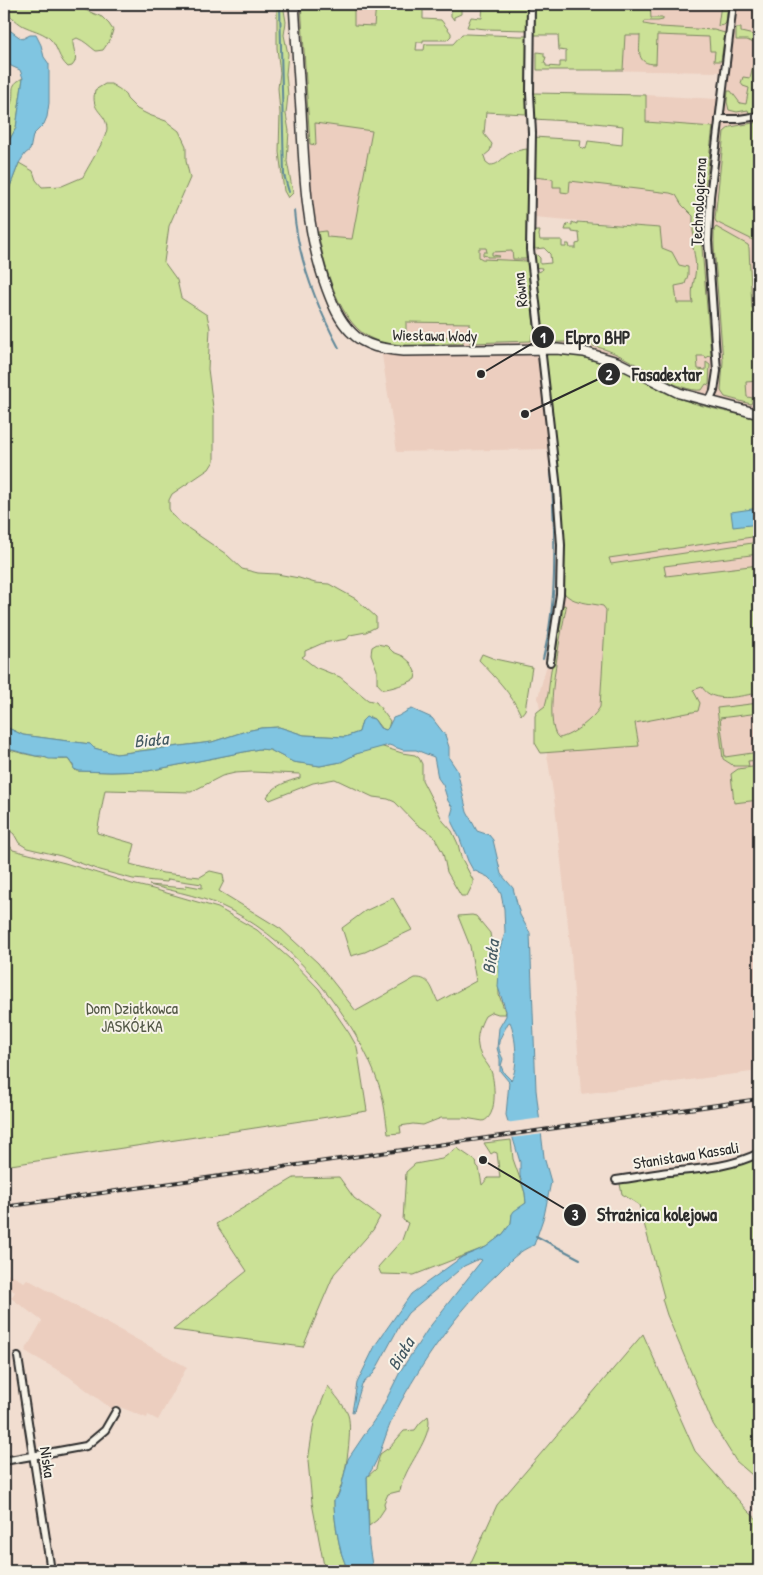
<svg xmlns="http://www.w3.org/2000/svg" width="763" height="1575" font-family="'Patrick Hand',sans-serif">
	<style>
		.built { fill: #eccebf }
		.green { fill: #cbe196; stroke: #7b8660 }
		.water { fill: #80c5e1; stroke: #5e8798; fill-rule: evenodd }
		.pier { fill: #f1ddd0 }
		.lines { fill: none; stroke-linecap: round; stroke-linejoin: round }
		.stream { stroke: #5e8798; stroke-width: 2 }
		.street-casing { stroke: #2b2b2b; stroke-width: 10 }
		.secondary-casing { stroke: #2b2b2b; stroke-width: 12 }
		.street { stroke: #f7f3e8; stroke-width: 6 }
		.secondary { stroke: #f7f3e8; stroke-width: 9 }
		.rail-casing { stroke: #2b2b2b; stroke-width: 4 }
		.rail { stroke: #f7f3e8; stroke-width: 2; stroke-dasharray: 5.5; stroke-linecap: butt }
		.labels { text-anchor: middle; stroke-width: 4; stroke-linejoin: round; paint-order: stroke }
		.street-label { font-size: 16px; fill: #2b2b2b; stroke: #f7f3e8 }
		.park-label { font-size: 16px; fill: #535846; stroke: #f7f3e8 }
		.water-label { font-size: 18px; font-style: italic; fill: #445962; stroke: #f7f3e8 }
		.leader { fill: none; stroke: #2b2b2b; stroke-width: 2 }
		.callout-dot { fill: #2b2b2b; stroke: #f7f3e8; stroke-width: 2 }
		.mark-label { font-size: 15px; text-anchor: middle; font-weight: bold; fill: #fff }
		.callout-label { font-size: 18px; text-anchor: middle; font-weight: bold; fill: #2b2b2b; stroke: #f7f3e8; stroke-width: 4; stroke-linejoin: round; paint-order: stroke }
	</style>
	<rect width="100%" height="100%" fill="#f1ddd0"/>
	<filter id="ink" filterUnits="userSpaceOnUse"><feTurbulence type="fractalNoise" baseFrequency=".02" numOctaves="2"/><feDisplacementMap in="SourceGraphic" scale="10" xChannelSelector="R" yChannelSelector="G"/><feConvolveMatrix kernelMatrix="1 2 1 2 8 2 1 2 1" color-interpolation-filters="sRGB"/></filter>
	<g filter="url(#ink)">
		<g class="built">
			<path d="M299,4H413L388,243L530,249L540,278L660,228L534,217L533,177L681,189L646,122V95L717,99L722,72L585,70L590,4H759V414L695,398L617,362L540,350L547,449L397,452L381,349L352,327L336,299L320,250L310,183Z"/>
			<path d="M759,508V1071L581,1094L571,953L555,805L538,697L546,668L550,662L557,620L560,526Z"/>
			<path d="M4,1272L24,1282L27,1279L187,1367L158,1420L148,1415L147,1418L115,1405L113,1410L68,1376L25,1351L42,1321L11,1298L15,1292L4,1285Z"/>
		</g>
		<g class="green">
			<path d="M4,4H71L102,17L109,24L113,30L110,40L103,50L96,51C89,46 85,41 77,38L73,40C72,50 80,58 72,66L68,67C58,58 58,47 51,40C45,33 35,31 26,27C18,24 12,16 4,11Z"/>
			<path d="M277,4H283L286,22L284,35L288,54L286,74L288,95L286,114L289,131L287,161L293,193L288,198L284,191L279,152L280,113L278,88L280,73L277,48Z"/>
			<path d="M301,4H354V25L374,26L376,4H431V10H423V19L441,20L451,33V36L447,40H423V42H417L416,50H424L425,44H453L462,34H466L519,36H526L528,38L526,114L486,112L484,134L492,144L490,151L484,156L486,162L490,165C498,165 499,161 505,157C511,152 519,150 527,149L526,259H513L512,251L492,252V255L500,256L499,257H487V256L483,255V252H487L486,248H479V257L482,259L527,261L535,334H532L531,341L470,343L469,323L406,322V336L463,337V343C435,344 402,349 375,340C339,327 324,265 318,232L326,231L327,237L352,239L372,131L315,123L316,145L310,144Z"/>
			<path d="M451,4H467H461V14L454,17V20L451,16Z"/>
			<path d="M483,4H528V30L486,29L467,27L471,17L482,18Z"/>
			<path d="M534,4H650L651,18H663V20L658,21H645L644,24L660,27L714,30L725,33L721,61H714L715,51H710L709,37L657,35L656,64C635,64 640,51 640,35H625L623,70H537V52L544,53V57H546L544,63L546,64V66L560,67V62H566V51L559,50L558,35H534Z"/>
			<path d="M721,4H728L726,23L724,25L718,26Z"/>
			<path d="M736,28H741V32L758,36L759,33V111L749,113L748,110L737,112L729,110L727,102L728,91H731L740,103L746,104L749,88L743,86L741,83L743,77L750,78L758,45L747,40H736Z"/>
			<path d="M23,78L16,128L4,150V101L6,104H11C16,91 7,86 23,78Z"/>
			<path d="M105,84H111L124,92L127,99L137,109L149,115L166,121L179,131L186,146V161L190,178L169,226L164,262L177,280L181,298L207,315L210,328L208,369L214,415V461L209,469L172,494L169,500V509L173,516L182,524L226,554L242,569L258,573L277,574L299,578L315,583L329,584L356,599L376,617V627L366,632L350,635L347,639L323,643L305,651V655L302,657L315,667L340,677L368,700L376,702L390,721L388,729L386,730L381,728L374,719L370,717L362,721L359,732L345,737L304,735L279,727L261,728L246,731L212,742L116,754L94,748L90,744L23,735L4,726V202L19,163L33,171L36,180L42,187L62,186L83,177C88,166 107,138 107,128C106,111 90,113 95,90Z"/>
			<path d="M533,93L646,95V122L713,127L704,197L702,236L698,238L694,236L693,231V216L682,205L676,195L670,193L570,181L569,193L561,192V187H553V179L533,177L534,137L581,140L580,147L586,149L588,141L622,145L623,126L585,122L533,119Z"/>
			<path d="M759,122V243L716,222L715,219L724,132L730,127Z"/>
			<path d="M572,222L577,224V222L660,228L662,248L672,252L679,265L688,267V275L685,284L675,286L677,303H693C691,291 693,287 695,275C697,264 694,253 692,242L695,241L701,243L702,248L711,355L706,358L705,356H697L698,369L706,370V362L710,365L709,385L706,384L702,390C679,393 636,362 614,353C599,346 581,343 565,342C558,342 552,343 546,341L544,333H541L534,273L541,271L542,268L533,267L532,254H536L540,258V264L551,263L550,254L544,248L535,249L534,231H540L539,235L540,240H562V247H566V244H569L570,248H576V244L580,243L579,233L572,232V230H565L567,224L572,225Z"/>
			<path d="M716,227L748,245L749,248L752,308H759V381L746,382L747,397L753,398L751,404L725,397L721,391L723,361L714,246V230Z"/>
			<path d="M552,353C580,355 605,360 630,373C647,382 662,393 681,399C706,408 733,413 759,419V536L609,558L611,564L759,542V554L664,566L666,576L759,565V693C742,695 713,705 702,687L693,690L700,703L698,711L635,723L639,746L541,753L535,743V716L537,712L545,706L548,694L551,670L556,650L562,615L561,606L565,605L566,608C562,630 541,726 559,738C572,736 594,718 600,707L606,610L603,606C591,603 569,603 563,591L545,359L547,355Z"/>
			<path d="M377,644L387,646L393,652L403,656L411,663L416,674L415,679C411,682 388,690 383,689C381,688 378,684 377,683V670L371,654L372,647Z"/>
			<path d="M482,654L495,659L532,667L525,710L521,715C511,693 496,678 479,660Z"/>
			<path d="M759,703V713L720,718L725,757L759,752V760L748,761L749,766H734L723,759L717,708Z"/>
			<path d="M380,746L402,753L415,755L419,758L422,764V780L443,821L452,831L458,844L461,857L473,880V884L467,896H461L447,872L443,853L433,835L415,823L395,802L388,799L373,797L335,779L313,783L270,800L267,797C273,786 288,781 300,778V774L252,772L235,773L222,776L191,792L105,790L97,833L135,844L130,864L163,873L200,877L210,871L223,874L224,881L219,891L281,929L318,963L356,1011L415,978C431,977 432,990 438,1002L476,981L470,946L458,916L472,915L476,916L490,933L492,946L498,954L499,995L506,1014H498L492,1012L485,1016C480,1025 476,1036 478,1046C479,1058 490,1064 492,1074C495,1087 497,1117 483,1121L465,1118H441L423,1125L413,1124L400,1126L401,1133L388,1134C386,1118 384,1100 379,1085C356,1018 296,944 232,911C206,897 177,892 149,885L185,888L186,885L202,888V884L168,879L167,882L133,879L99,870L61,856L27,848L19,843L14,834L4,826V748C17,753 55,761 68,759L76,771L111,772L148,771L259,749L270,750L293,762L320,766L341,762L356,754Z"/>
			<path d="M759,766V800L734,803L731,774L738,769Z"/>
			<path d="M4,838L13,850L65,863L132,884L153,889L218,908L257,930L290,959L319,989L349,1033L357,1047L367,1111L4,1166Z"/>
			<path d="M393,898L412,930L365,952L351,956L342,928L365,911Z"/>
			<path d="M511,1140L513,1159L525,1193L526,1203L512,1214L511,1223L503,1234L486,1247L414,1275L381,1274L378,1267L402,1240L408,1223L403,1220L406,1172L415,1164L442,1159L457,1148L476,1161L477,1166L479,1168L482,1185L488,1178H500L497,1153L494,1152L491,1154L484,1143Z"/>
			<path d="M759,1156V1481L736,1461L713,1424L667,1315L662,1299L664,1297L639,1205L622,1194L620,1184L624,1182L735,1165Z"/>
			<path d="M339,1177L354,1198L380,1217L373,1230L334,1274L303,1347L173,1330L247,1271L216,1224L294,1178Z"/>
			<path d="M643,1334L695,1451L748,1511L759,1521V1571H467L497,1505Z"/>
			<path d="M328,1386C334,1394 345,1406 348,1415C353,1429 345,1490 334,1500C334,1518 337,1534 341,1552C343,1559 346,1564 347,1571H325L312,1503L308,1461L314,1422Z"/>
			<path d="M428,1416C434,1432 411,1461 405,1476C402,1480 401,1486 400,1491L388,1494L384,1503L385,1508L377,1520L369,1526L367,1477L376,1469L380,1454L390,1447L404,1431L415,1430L420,1423Z"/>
		</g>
		<g class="water">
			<path d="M4,26L22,39L30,35H36L41,45L44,57L49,64V103L47,117L44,124L33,135L30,150L25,154L19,163L4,202V150L16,128L23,78L20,70L11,66L5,59Z"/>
			<path d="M759,508V524L733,527L731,512Z"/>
			<path d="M412,709L432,718L445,735L449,747V758L457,770L467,812L477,831L489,835L493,840L501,874L513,888L520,915L530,933L536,1090L544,1157L551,1182L544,1216L534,1245C518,1251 509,1262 498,1273C458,1310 421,1363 396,1411C385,1432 381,1458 367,1477L369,1546L373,1571H347C346,1564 343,1559 341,1552C337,1534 334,1518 334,1500L337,1498L341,1488L348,1459L381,1410L401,1370L428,1329L482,1260L479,1259L464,1266L408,1313L400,1325L374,1373L362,1384L354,1411L352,1412L357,1383L376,1344L411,1294L462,1257L486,1247L503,1234L511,1223L512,1214L514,1211L526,1203L525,1193L520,1176V1162L506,1115L509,1082L500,1071V1059L497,1048L499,1028L506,1016V1011L498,987L499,971L498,954L505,933L504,909L501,894L496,885L488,877L473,870L468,861L460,839L452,823L451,815L453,808L448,801L443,785L438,778L434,757L416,750H403L389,745L356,754L341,762L320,766L293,762L270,750L259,749L148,771L111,772L79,771L74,769L73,765L68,759H49L42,756H36L4,748V726L23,735L90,744L94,748L116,754L212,742L246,731L261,728L279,727L304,735L345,737L359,732L362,721L366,717L374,719L380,728L386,730L388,728L393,718C401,716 405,711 412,709ZM510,1022C516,1035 519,1068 511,1080L504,1073L501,1066L503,1059C494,1042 501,1038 508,1023Z"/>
		</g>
		<path class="pier" d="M542,1118L544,1134L510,1138L505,1123Z"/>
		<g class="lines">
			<g class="stream">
				<path d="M280,4L284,175L289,192"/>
				<path d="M294,211C298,260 316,305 339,348"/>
				<path d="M543,659C554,614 555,575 554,529C553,510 553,491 551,472"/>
				<path d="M536,1236L580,1259"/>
			</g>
			<g class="street-casing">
				<g id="street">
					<path d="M531,4L530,93L532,133L530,249L557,489L561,545L560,594L550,662"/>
					<path d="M719,119H739L759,116"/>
					<path d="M709,402L714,391L717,371L708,241L710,197L733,4"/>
					<path d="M616,1180C634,1178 652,1174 669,1172C700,1169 732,1167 759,1153"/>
					<path d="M18,1357L51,1571"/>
					<path d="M4,1461L86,1446L105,1430L116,1411"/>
				</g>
			</g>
			<g class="secondary-casing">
				<path id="secondary" d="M294,4C296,39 299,75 301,110C304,171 306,232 327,289C333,305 339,320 351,332C365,347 384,349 403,351L557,349L584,352L617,362L679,393L759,414"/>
			</g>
			<use href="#street" class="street"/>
			<use href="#secondary" class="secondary"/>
			<g class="rail-casing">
				<path id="rail" d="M4,1207L759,1099"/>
			</g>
			<use href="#rail" class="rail"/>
		</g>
	</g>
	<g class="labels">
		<g class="street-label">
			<text transform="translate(698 202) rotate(-87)" y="6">Technologiczna</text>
			<text transform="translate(520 290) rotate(-96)" y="6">Równa</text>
			<text transform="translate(435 335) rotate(1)" y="6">Wiesława Wody</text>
			<text transform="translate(686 1155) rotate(-9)" y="6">Stanisława Kassali</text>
			<text transform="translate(48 1462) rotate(81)" y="6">Niska</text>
		</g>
		<g class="park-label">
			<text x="132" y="1014">Dom Działkowca<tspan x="132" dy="18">JASKÓŁKA</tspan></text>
		</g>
		<g class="water-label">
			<text transform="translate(151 740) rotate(-5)" y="6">Biała</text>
			<text transform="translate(491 957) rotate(-82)" y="6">Biała</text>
			<text transform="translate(401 1354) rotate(-59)" y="6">Biała</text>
		</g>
	</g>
	<path class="leader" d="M481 374L543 337M525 414L609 374M483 1160L575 1215"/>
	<g class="callout-dot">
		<circle cx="481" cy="374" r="5"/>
		<circle cx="525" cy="414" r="5"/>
		<circle cx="483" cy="1160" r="5"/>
		<circle cx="543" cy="337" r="12"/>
		<circle cx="609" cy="374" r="12"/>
		<circle cx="575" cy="1215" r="12"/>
	</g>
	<g class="mark-label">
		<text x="543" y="343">1</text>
		<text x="609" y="380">2</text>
		<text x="575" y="1220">3</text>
	</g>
	<g class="callout-label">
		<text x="598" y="344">Elpro BHP</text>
		<text x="667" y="381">Fasadextar</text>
		<text x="657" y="1221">Strażnica kolejowa</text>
	</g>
	<rect width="763" height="1575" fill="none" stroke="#f7f3e8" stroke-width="20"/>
	<rect x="10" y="10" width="743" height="1555" fill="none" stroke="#2b2b2b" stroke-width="2" filter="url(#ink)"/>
</svg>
